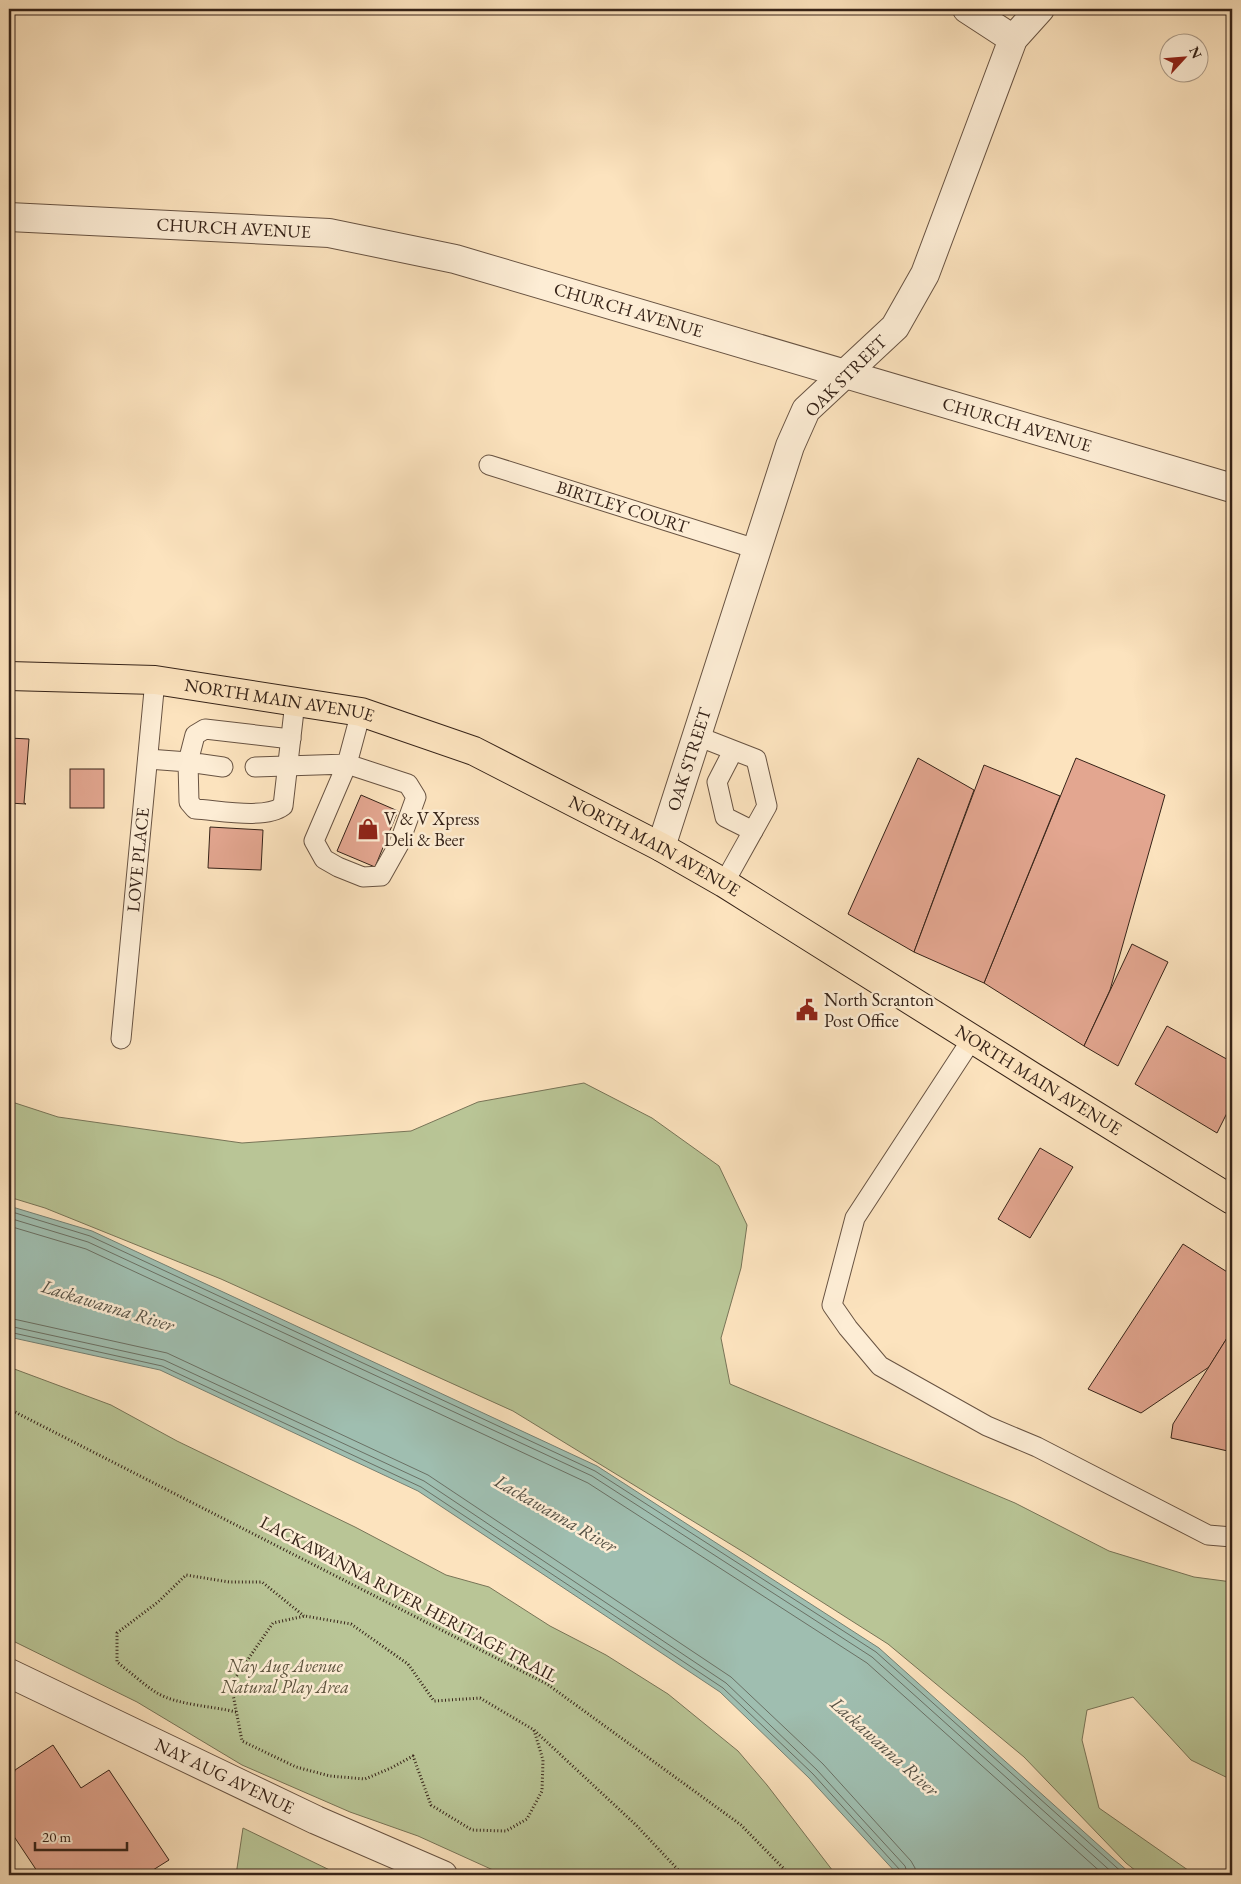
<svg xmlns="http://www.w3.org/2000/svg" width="1241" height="1884" font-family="'EB Garamond',serif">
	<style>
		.green { fill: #b9c596; stroke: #787457 }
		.water { fill: #9fbeb0; stroke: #758073 }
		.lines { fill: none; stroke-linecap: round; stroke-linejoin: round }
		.shore { stroke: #6a7064; stroke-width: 1 }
		.building { fill: #e3a690; stroke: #362318 }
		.service-casing { stroke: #685342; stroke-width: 21 }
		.minor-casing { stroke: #685342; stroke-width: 30 }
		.tertiary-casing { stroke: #685342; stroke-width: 30 }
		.primary-casing { stroke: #362318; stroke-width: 30 }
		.path { stroke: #362318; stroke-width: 3; stroke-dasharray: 1 2.5; stroke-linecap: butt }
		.service { stroke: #fdedd5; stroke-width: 19 }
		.minor { stroke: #fdedd5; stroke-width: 28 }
		.tertiary { stroke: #fdedd5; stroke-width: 28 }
		.primary { stroke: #fce3be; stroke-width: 28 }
		.labels { text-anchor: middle; stroke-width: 5; stroke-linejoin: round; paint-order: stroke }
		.street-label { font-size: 18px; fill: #362318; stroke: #fdedd5 }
		.poi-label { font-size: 18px; fill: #362318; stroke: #fdedd5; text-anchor: start }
		.park-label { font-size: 18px; font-style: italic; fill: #5d543e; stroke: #fdedd5 }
		.water-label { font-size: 19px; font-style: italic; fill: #565246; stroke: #fdedd5 }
	</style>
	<rect width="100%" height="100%" fill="#fce3be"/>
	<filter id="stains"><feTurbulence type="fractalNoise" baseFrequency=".004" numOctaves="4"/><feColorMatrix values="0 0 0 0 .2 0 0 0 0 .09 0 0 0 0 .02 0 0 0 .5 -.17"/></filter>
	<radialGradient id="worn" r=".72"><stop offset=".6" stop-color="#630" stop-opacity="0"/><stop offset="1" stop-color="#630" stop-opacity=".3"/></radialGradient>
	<g class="green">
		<path d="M584,1083L652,1118L719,1166L747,1225L741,1268L721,1338L730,1384L1015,1503L1109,1551L1194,1577L1232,1582V1780L1191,1760L1133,1697L1087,1710L1082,1740L1099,1808L1195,1875H1141L1126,1863L1024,1757L888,1644L745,1553L513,1411L221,1279L45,1208L9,1197V1101L58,1117L242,1143L411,1131L478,1102Z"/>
		<path d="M9,1367L111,1405L177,1441L355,1527L446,1575L489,1587L550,1626L606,1655L668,1694L738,1751L767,1785L836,1875H504L418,1836L350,1812L242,1765L137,1702L9,1639Z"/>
		<path d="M243,1828L340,1875H236Z"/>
	</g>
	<path class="water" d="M9,1206L92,1231L597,1466L879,1648L1132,1875H898L809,1778L720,1692L418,1491L160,1370L9,1337Z"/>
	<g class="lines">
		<g class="shore">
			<path d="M9,1211L90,1236L595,1471L876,1652L1125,1875"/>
			<path d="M9,1218L88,1242L592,1476L872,1657L1115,1875"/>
			<path d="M9,1226L86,1249L588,1483L867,1663L1104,1875"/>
			<path d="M9,1318L167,1353L428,1475L731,1677L823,1764L911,1861L915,1868L916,1875"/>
			<path d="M9,1326L164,1360L424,1481L726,1683L817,1770L905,1866L908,1875"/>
			<path d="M9,1332L162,1366L421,1487L723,1688L813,1774L900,1870L902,1875"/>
		</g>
	</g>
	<g class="building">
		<path d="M9,738L29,739L24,803L26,804L9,803Z"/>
		<path d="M918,758L974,790L914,952L848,914Z"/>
		<path d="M1076,758L1165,795L1110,990L1084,1046L984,983Z"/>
		<path d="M984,765L1060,796L984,983L914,952Z"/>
		<rect x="70" y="769" width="34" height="39"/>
		<path d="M361,795L398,811L375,867L337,851Z"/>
		<path d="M210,827L263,830L261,870L208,868Z"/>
		<path d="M1132,944L1168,962L1118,1066L1084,1046Z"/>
		<path d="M1167,1026L1232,1062V1103L1217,1133L1135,1084Z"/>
		<path d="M1040,1148L1073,1167L1030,1238L998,1219Z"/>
		<path d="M1183,1244L1232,1275V1330L1209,1367L1141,1413L1088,1389Z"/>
		<path d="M1232,1330V1452L1171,1438L1173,1424Z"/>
		<path d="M53,1745L81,1788L109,1770L169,1860L145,1875H37L39,1874L9,1829V1797L15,1770Z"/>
	</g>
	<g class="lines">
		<g class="service-casing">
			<g id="service">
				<path id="s1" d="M489,465L756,549"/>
				<path d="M697,736L756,759L767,806L724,883"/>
				<path d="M733,751L717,782L725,817L753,831"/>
				<path d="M148,759L188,762L189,802L195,809C217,810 265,820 283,806L295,702"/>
				<path d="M223,767L188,762L195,735L205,729L291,739"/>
				<path d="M255,767L347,764L408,784L416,797L399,844L381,876L363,877L338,867L324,859L314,841L347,764L361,712"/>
				<path id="s2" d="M121,1039L155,680"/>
				<path d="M972,1039L855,1218L832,1305L848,1328L880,1366L987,1426L1037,1447L1208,1535L1232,1537"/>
			</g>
		</g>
		<g class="minor-casing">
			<g id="minor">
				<path d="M967,9L1013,39"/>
				<path id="s3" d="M9,217L329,233L455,259L1232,488"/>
				<path id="s4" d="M9,1673L316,1820L443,1875"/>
			</g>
		</g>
		<g class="tertiary-casing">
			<g id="tertiary">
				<path id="s5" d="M661,847L790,446L806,410L895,327L925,274L1013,39L1040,9"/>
			</g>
		</g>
		<g class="primary-casing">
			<g id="primary">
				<path id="s6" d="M9,676L155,680L361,712L474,751L661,847L724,883L1033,1077L1232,1200"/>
			</g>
		</g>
		<g class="path">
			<path d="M9,1409L547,1684L741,1825L790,1875"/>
			<path d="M236,1712C212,1706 177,1705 157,1693C143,1684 130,1672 117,1662V1633L158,1602L186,1575L229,1582H262L304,1616"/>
			<path d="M534,1730L543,1760L542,1791L527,1819L506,1831L472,1830L431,1805L413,1756L391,1768L365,1779L330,1776L296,1767L242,1741L231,1684L273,1623L305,1616L351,1624L408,1664L434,1701L480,1698L534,1730L636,1825L683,1875"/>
		</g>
		<use href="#service" class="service"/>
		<use href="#minor" class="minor"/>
		<use href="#tertiary" class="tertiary"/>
		<use href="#primary" class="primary"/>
	</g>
	<defs>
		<g id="shop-bare" transform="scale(1.725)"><path d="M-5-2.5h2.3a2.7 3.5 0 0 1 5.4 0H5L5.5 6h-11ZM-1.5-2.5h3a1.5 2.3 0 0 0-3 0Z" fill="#8f2418" stroke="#fdedd5" stroke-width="2.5" paint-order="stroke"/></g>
		<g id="civic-bare" transform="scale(1.725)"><path d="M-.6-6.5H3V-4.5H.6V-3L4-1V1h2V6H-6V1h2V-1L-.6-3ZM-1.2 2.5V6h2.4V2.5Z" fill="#8f2418" stroke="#fdedd5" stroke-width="2.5" paint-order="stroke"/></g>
	</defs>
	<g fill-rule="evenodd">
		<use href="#shop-bare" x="368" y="829"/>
		<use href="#civic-bare" x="807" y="1010"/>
	</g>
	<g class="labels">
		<g class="street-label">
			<text dy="6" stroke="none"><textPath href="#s3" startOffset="225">CHURCH AVENUE</textPath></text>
			<text dy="6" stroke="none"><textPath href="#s3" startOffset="630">CHURCH AVENUE</textPath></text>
			<text transform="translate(846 376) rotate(-45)" y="6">OAK STREET</text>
			<text dy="6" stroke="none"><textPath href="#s3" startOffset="1035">CHURCH AVENUE</textPath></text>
			<text dy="6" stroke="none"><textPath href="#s1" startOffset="140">BIRTLEY COURT</textPath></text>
			<text dy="6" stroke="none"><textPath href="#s6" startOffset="272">NORTH MAIN AVENUE</textPath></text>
			<text dy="6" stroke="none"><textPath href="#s5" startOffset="92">OAK STREET</textPath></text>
			<text dy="6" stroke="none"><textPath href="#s6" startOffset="678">NORTH MAIN AVENUE</textPath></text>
			<text dy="6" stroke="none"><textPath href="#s2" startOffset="180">LOVE PLACE</textPath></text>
			<text dy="6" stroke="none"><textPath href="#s6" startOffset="1128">NORTH MAIN AVENUE</textPath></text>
			<text transform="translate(409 1599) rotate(28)" y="6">LACKAWANNA RIVER HERITAGE TRAIL</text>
			<text dy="6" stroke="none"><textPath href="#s4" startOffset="239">NAY AUG AVENUE</textPath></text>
		</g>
		<g class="poi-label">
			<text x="384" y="825">V &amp; V Xpress<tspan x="384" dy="21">Deli &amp; Beer</tspan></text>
			<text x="824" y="1006">North Scranton<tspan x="824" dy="21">Post Office</tspan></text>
		</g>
		<g class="park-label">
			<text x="285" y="1672">Nay Aug Avenue<tspan x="285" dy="21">Natural Play Area</tspan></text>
		</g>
		<g class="water-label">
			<text transform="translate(108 1305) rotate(17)" y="7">Lackawanna River</text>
			<text transform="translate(556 1513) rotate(30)" y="7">Lackawanna River</text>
			<text transform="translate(885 1746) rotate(42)" y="7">Lackawanna River</text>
		</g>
	</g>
	<rect width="1241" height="1884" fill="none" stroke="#fce3be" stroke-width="30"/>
	<rect x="10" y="10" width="1221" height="1864" fill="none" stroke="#362318" stroke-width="2.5"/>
	<rect x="15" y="15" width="1211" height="1854" fill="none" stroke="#362318"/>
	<g transform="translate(1184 58) rotate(64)"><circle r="24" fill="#fdedd5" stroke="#ad9c89"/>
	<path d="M0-4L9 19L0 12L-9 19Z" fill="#8f2418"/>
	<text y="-8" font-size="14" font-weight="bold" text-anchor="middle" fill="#362318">N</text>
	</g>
	<path d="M35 1842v8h92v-8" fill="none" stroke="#362318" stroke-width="2.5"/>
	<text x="42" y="1842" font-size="15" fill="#362318" stroke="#fdedd5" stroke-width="4" paint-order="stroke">20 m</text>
	<rect width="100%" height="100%" filter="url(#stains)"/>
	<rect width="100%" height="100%" fill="url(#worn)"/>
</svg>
